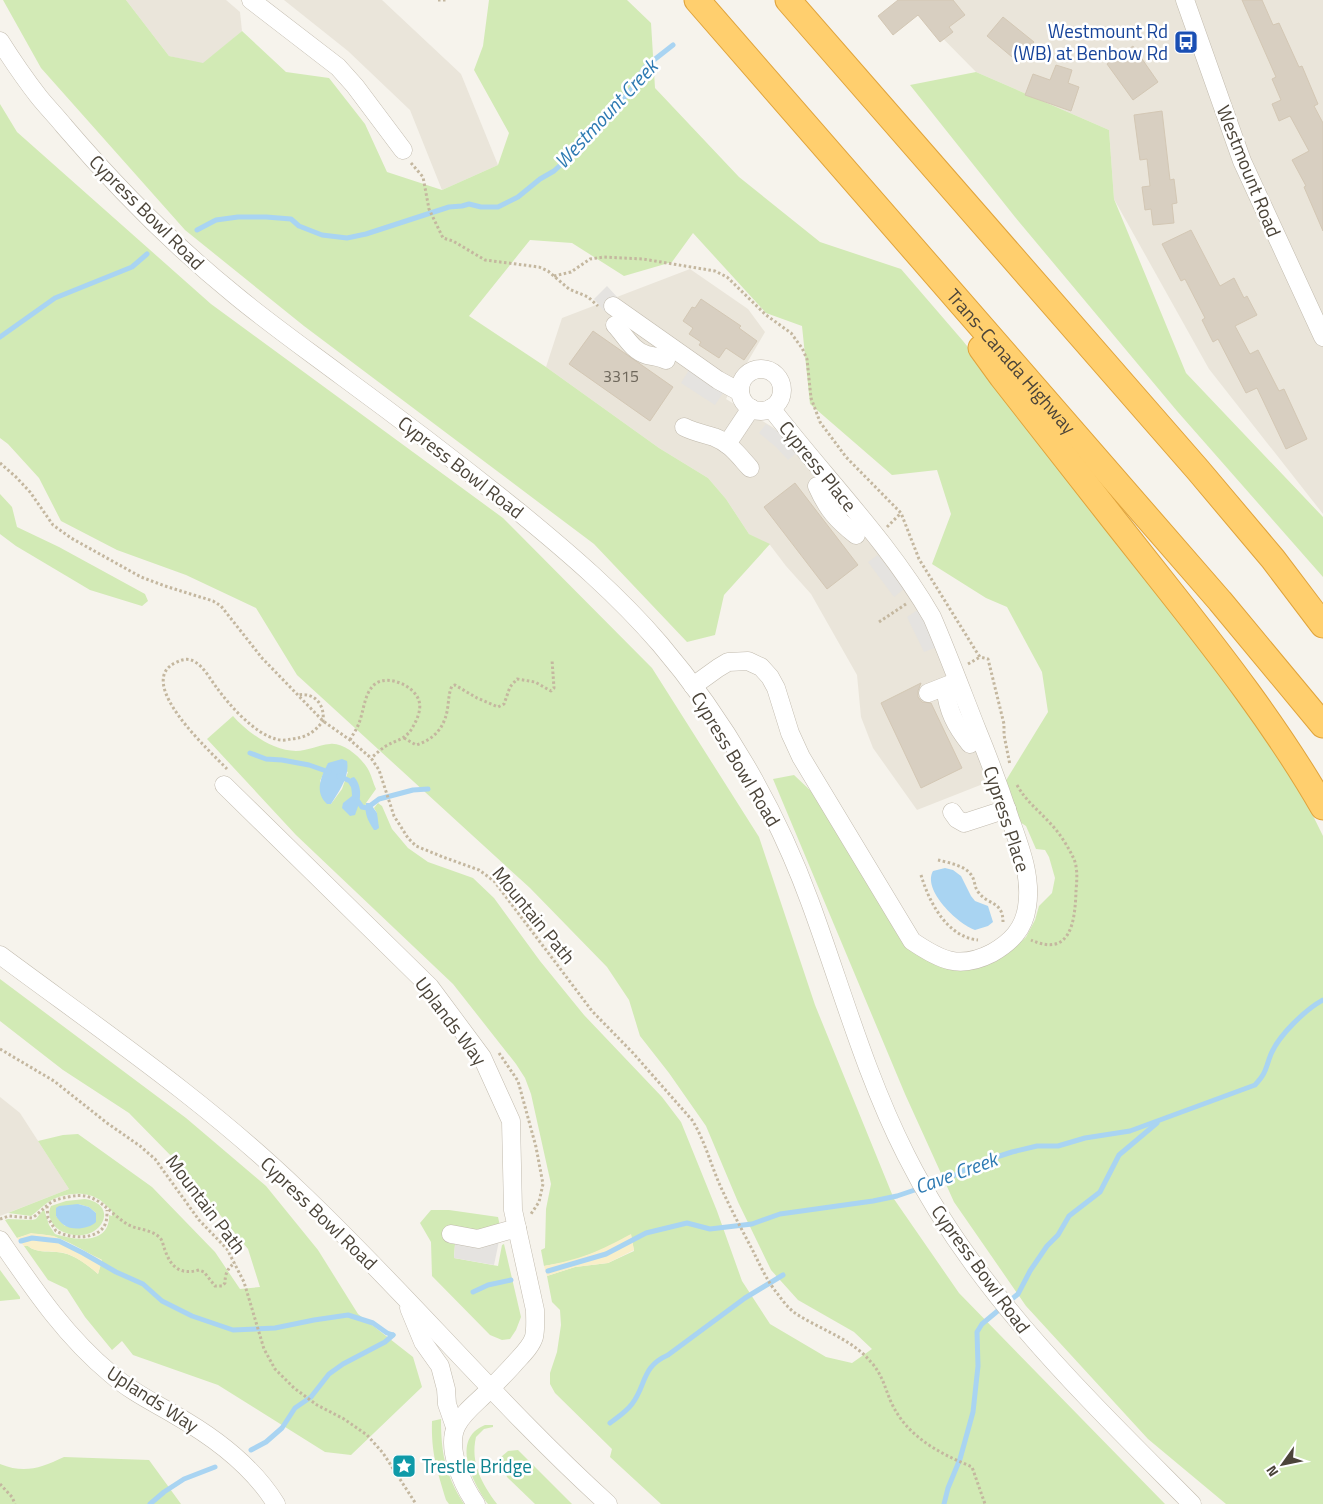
<svg xmlns="http://www.w3.org/2000/svg" width="1323" height="1504" font-family="'Titillium Web',sans-serif">
	<style>
		.residential { fill: #eae5da }
		.green { fill: #d2eab5; fill-rule: evenodd }
		.sand { fill: #f9efc9 }
		.parking { fill: #e5e3e0 }
		.water { fill: #a9d4f2 }
		.lines { fill: none; stroke-linecap: round; stroke-linejoin: round }
		.stream { stroke: #a9d4f2; stroke-width: 5 }
		.building { fill: #d8cfc1; stroke: #d3c7b4 }
		.minor-casing { stroke: #c2bbae; stroke-width: 19 }
		.highway-casing { stroke: #e0a43c; stroke-width: 27 }
		.path { stroke: #c4b79f; stroke-width: 3; stroke-dasharray: 2.5 2.5; stroke-linecap: butt }
		.minor { stroke: #fff; stroke-width: 18 }
		.highway { stroke: #ffcf6e; stroke-width: 25 }
		.labels { text-anchor: middle; stroke-width: 5; stroke-linejoin: round; paint-order: stroke }
		.number-label { font-size: 16px; fill: #6e675b }
		.transit-label { font-size: 19px; fill: #164399; stroke: #fff; text-anchor: end }
		.street-label { font-size: 19px; fill: #4b4439; stroke: #fff }
		.culture-label { font-size: 19px; fill: #0d838f; stroke: #fff; text-anchor: start }
		.water-label { font-size: 20px; font-style: italic; fill: #2e7ab2; stroke: #fff }
	</style>
	<rect width="100%" height="100%" fill="#f6f3ec"/>
	<g class="residential">
		<path d="M126,0H226L240,12L242,31L203,64L169,56Z"/>
		<path d="M284,0H382L461,74L498,165L442,190L410,110L348,51Z"/>
		<path d="M905,0H1323V514L1209,369L1114,199L1109,130L976,72Z"/>
		<path d="M690,269L748,309L765,332L726,399L774,428L797,453L864,535L919,609L937,647L988,782L917,810L873,748L861,717L857,675L811,594L786,566L770,545L749,534L726,499L708,478L659,448L546,367L562,318Z"/>
		<path d="M0,1097L20,1113L69,1189L0,1216Z"/>
	</g>
	<g class="green">
		<path d="M3,0H126L169,56L203,63L242,31L286,72L329,78L365,124L387,172L442,190L498,165L509,133L474,70L483,46L489,0H627L651,23L655,88L739,177L820,242L901,269L963,341L1184,617L1289,767L1323,836V1504H1226L1148,1439L1026,1306L954,1202L905,1094L773,779L794,775L813,793L930,958L1015,947L1026,937L1035,920L1039,906L1052,893L1055,878L1049,857L1045,850L1036,849L1026,826L1017,820L1005,782L1048,712L1042,672L1007,607L986,598L932,564L951,514L937,470L892,475L810,404L802,326L766,313L693,233L672,262L624,276L572,243L530,240L469,316L546,367L659,448L708,478L726,499L749,534L770,544L724,595L715,635L687,642L594,544L304,326L185,230L41,68Z"/>
		<path d="M976,72L1109,130L1114,199L1186,373L1323,517V577L1177,411L1015,217L910,85Z"/>
		<path d="M0,104L17,132L211,304L503,518L652,668L759,837L815,1005L894,1199L959,1293L1165,1504H661L610,1457L612,1449L555,1393L550,1384V1373L557,1352L561,1325L560,1310L552,1302L547,1276L575,1267L608,1263L634,1251L631,1235L604,1249L572,1261L544,1266L541,1250L545,1248L546,1209L551,1184L531,1094L525,1078L516,1064L453,984L296,835L207,739L233,716C247,732 273,751 296,751C307,751 318,745 330,744C344,742 363,759 369,771C372,777 373,783 376,789L366,803L365,810L377,813L374,808L378,803L382,806L392,829L408,848L428,862L473,878L494,898L540,961L584,1015L662,1097L681,1122L717,1211L742,1281L770,1324L826,1357L852,1363L872,1349L854,1332L798,1300L771,1270L738,1202L706,1126L669,1073L640,1036L629,1000L607,967L530,888L297,675L256,608L186,575L117,550L61,521L39,478L8,444L0,438ZM328,764L348,772L342,789L331,804L320,781Z"/>
		<path d="M0,494L12,507L17,527L59,547L145,594L148,601L142,606L90,590L16,546L0,534Z"/>
		<path d="M0,979L186,1118L266,1186L318,1250L358,1314L413,1357L422,1387L351,1455L325,1452L218,1385L133,1355L122,1341L112,1350L85,1317L67,1289L48,1280L24,1246H28C37,1254 52,1250 63,1253C75,1255 89,1266 98,1274L102,1260C72,1246 52,1226 17,1238L5,1220L8,1219L32,1220L36,1219L44,1209L49,1225L55,1234C74,1240 110,1246 109,1215L112,1216V1211C108,1207 104,1203 100,1200C85,1190 61,1193 47,1203C41,1207 37,1212 31,1216L8,1213L69,1189L38,1141L63,1135L78,1134L152,1187L215,1252L240,1289L260,1287L248,1249L175,1160L129,1113L63,1070L0,1021Z"/>
		<path d="M85,1199C121,1205 101,1243 69,1234C63,1232 57,1230 53,1224C49,1218 48,1212 51,1206L66,1201ZM78,1204L89,1207L96,1213L65,1226L56,1216Z"/>
		<path d="M431,1210H449L498,1217L500,1226L449,1243L455,1244L454,1258L498,1266L502,1245L504,1244L521,1317L516,1330L510,1339L502,1340L490,1335L432,1276L431,1242L420,1223Z"/>
		<path d="M0,1270L20,1297V1299L0,1301Z"/>
		<path d="M441,1419C441,1453 445,1474 464,1504H449L446,1500C437,1470 431,1453 432,1421Z"/>
		<path d="M485,1425H493V1427L484,1429L476,1437C470,1463 482,1484 497,1504H488C473,1483 450,1439 485,1425Z"/>
		<path d="M518,1450L572,1504H535L507,1477L501,1457L508,1451Z"/>
		<path d="M64,1457L149,1460L181,1504H0V1464C25,1474 40,1468 64,1457Z"/>
	</g>
	<g class="sand">
		<path d="M31,1233L54,1236L102,1260L98,1274C89,1266 76,1256 64,1253C52,1250 37,1254 28,1246H24L17,1238Z"/>
		<path d="M631,1234L634,1250L608,1263L575,1267L547,1276L544,1266C579,1260 600,1251 631,1234Z"/>
	</g>
	<g class="parking">
		<path d="M607,286L618,298L604,311L594,299Z"/>
		<path d="M689,370L723,393L715,405L681,383Z"/>
		<path d="M766,424L780,433L797,453L788,460L776,447L759,433Z"/>
		<path d="M878,555L904,589L894,597L868,562Z"/>
		<path d="M919,609L937,647L924,652L907,617Z"/>
		<path d="M451,1227L499,1241L494,1265L454,1258L455,1244L449,1243Z"/>
	</g>
	<g class="water">
		<path d="M342,759L347,761C350,777 339,791 331,804H327C314,792 321,777 328,763Z"/>
		<path d="M354,777C364,788 360,803 355,815L350,816L342,808L343,803L352,796C352,790 350,783 351,778Z"/>
		<path d="M366,803H370L377,813L379,828L376,830H374C368,821 364,813 366,803Z"/>
		<path d="M945,868L953,870L961,876L971,896L975,901L988,906L993,922L988,926L975,930C958,924 922,890 933,871Z"/>
		<path d="M78,1204L89,1207L96,1213V1222C89,1229 72,1231 64,1225C61,1223 58,1219 56,1216V1208L59,1206Z"/>
	</g>
	<g class="lines">
		<g class="stream">
			<path d="M197,230L216,220L238,217H266L291,219L299,226L322,235L347,238L366,234L449,207L462,206L469,204L481,207H498L518,197L540,179L554,171L578,149L630,91L645,67L673,45"/>
			<path d="M0,337L55,298L132,267L147,254"/>
			<path d="M250,753L266,759L282,760L309,765L329,772"/>
			<path d="M339,776L350,781L354,787"/>
			<path d="M357,800L362,807L367,808L379,799L413,790L428,789"/>
			<path d="M21,1241L32,1238L59,1241L83,1253L116,1272L143,1284L162,1301L192,1316L233,1330L275,1328L314,1320L348,1315L373,1323L387,1333L393,1335"/>
			<path d="M548,1271L606,1254L646,1233L687,1223L710,1229L752,1224L780,1214L873,1201L897,1196L947,1179L981,1162L1012,1152L1037,1146H1058L1085,1138L1130,1131L1255,1085C1267,1072 1265,1069 1271,1054C1279,1035 1305,1010 1323,1000"/>
			<path d="M473,1292L488,1285L511,1280"/>
			<path d="M610,1423C618,1417 626,1412 632,1404C647,1384 641,1367 668,1355L745,1298L783,1275"/>
			<path d="M251,1450L266,1442L282,1428L295,1408L311,1397L329,1374L343,1364L385,1342L393,1335"/>
			<path d="M150,1504L164,1492L184,1479L215,1467"/>
			<path d="M944,1504L948,1488L960,1459L973,1412L978,1366L977,1332L982,1324L1018,1294L1030,1271L1047,1246L1058,1235L1069,1216L1100,1192L1119,1155L1157,1123"/>
		</g>
	</g>
	<g class="building">
		<path d="M898,0H953L965,15L949,27L953,32L940,42L918,15L893,35L878,16Z"/>
		<path d="M1242,0H1262L1273,25L1279,23L1299,67L1302,66L1318,104L1314,106L1323,123V231L1304,187L1306,186L1292,160L1309,151L1290,116L1279,121L1272,104L1281,100L1272,79L1276,77Z"/>
		<path d="M1003,17L1034,42L1018,62L987,36Z"/>
		<path d="M1133,46L1158,82L1133,100L1107,64Z"/>
		<path d="M1056,65L1072,70L1068,83L1079,87L1071,111L1025,95L1033,74L1050,80Z"/>
		<path d="M1162,111L1170,180L1174,179L1177,203L1172,204L1174,223L1153,225L1151,209L1145,210L1142,187L1150,186L1147,159L1140,160L1134,115Z"/>
		<path d="M1191,230L1220,286L1234,278L1244,298L1247,296L1257,315L1235,326L1250,354L1258,350L1279,391L1284,389L1307,439L1286,449L1257,388L1246,393L1218,339L1213,342L1202,320L1205,318L1185,279L1181,281L1162,244Z"/>
		<path d="M701,299L741,326L739,328L757,341L744,360L726,348L719,358L699,345L701,342L689,334L693,328L683,321L692,307L695,308Z"/>
		<path d="M593,331L673,387L650,421L569,364Z"/>
		<path d="M795,483L858,565L827,589L764,507Z"/>
		<path d="M921,683L918,691V697L922,702L931,703L962,768L921,788L881,703Z"/>
	</g>
	<g class="lines">
		<g class="minor-casing">
			<g id="minor">
				<path d="M251,0L338,67L355,86L403,150"/>
				<path d="M1185,0L1242,161L1323,337"/>
				<path d="M0,41C12,60 25,79 39,97C47,107 56,116 64,126C117,188 172,244 235,295C270,324 307,350 343,377C403,421 462,466 519,512C569,553 618,595 660,644C724,719 776,809 810,902C841,986 865,1074 906,1155C974,1291 1086,1397 1192,1504"/>
				<path d="M613,306L718,380L740,392"/>
				<path d="M615,325C625,335 632,351 647,355C654,357 658,356 666,360"/>
				<circle cx="761" cy="390" r="21"/>
				<path d="M684,427C694,432 704,434 714,437C730,443 739,456 750,468"/>
				<path d="M727,444L751,408"/>
				<path d="M817,486C827,509 837,520 856,535"/>
				<path d="M693,686L718,668L728,662L748,661L761,667L770,677L776,688L790,733L801,757L912,941C940,960 959,970 992,953C1011,942 1024,929 1027,907C1032,877 1020,847 1010,819C1000,789 989,759 977,730C962,692 948,654 932,617C888,541 824,477 771,408"/>
				<path d="M945,687C948,711 955,725 970,744"/>
				<path d="M928,693L956,682"/>
				<path d="M224,785L430,987L482,1057L511,1121L513,1210L535,1310C535,1319 536,1328 534,1337C531,1347 521,1356 514,1364C506,1373 498,1381 490,1389C479,1401 464,1411 457,1425C445,1447 463,1486 476,1504"/>
				<path d="M952,812L957,819L964,823L1007,809"/>
				<path d="M0,955C101,1030 207,1102 298,1190C405,1291 499,1405 608,1504"/>
				<path d="M451,1234L478,1239L517,1228"/>
				<path d="M0,1240C33,1288 65,1336 111,1374C130,1391 153,1402 175,1415C214,1437 252,1465 276,1504"/>
				<path d="M409,1308L423,1342L440,1366L446,1389L447,1404L455,1427"/>
			</g>
		</g>
		<g class="highway-casing">
			<g id="highway">
				<path id="s1" d="M697,0L1220,601L1323,725"/>
				<path d="M788,0L1198,470L1273,559L1323,625"/>
				<path d="M981,348L1002,377C1056,446 1109,514 1163,582C1220,654 1277,727 1323,807"/>
			</g>
		</g>
		<g class="path">
			<path d="M438,0H446"/>
			<path d="M411,163L423,177L429,209L443,238L453,241L485,260L539,267L548,271L569,289L588,297L598,306"/>
			<path d="M554,276L571,272L590,259L604,257L643,259L715,271L727,277L766,315L791,333L802,348L807,359L811,398L820,422L846,457L901,513L919,559L976,651L980,657L988,659L1004,724V735L1010,765"/>
			<path d="M0,463L16,477L30,492L53,525L71,538L141,577L165,586L213,601L221,606L262,658L323,721L350,740L371,758L379,770L394,816L408,838L416,846L443,857L479,870L494,881L592,1011L633,1053L692,1120C704,1139 710,1162 719,1183C729,1206 741,1228 753,1251C760,1265 767,1281 777,1293C782,1300 788,1308 795,1313C819,1329 852,1339 871,1362C882,1374 885,1388 891,1402C907,1437 939,1453 972,1467L985,1504"/>
			<path d="M887,527L901,513"/>
			<path d="M879,622L906,604"/>
			<path d="M968,664L980,657"/>
			<path d="M404,738L416,745C436,739 446,725 448,705C449,698 449,692 452,686L455,685L477,698L498,707L504,704L510,687L517,679L535,682L551,691L554,688L552,660"/>
			<path d="M350,740C353,734 357,729 359,723C364,711 364,693 375,684C388,674 415,686 419,701C422,710 416,722 411,730C404,740 396,740 386,746C381,749 376,754 371,758"/>
			<path d="M227,769C210,751 132,681 177,662C183,659 189,658 195,662C204,667 210,679 217,688C229,705 255,734 276,739C281,741 287,740 291,739C305,738 314,733 323,721C325,705 315,692 298,695"/>
			<path d="M1017,785C1026,801 1037,809 1049,822C1059,832 1067,845 1073,857C1078,867 1077,879 1076,891C1075,921 1071,958 1031,940"/>
			<path d="M938,860C950,863 968,866 973,878C975,883 975,889 979,893C988,905 1003,901 1003,922"/>
			<path d="M921,875C929,902 947,937 978,940"/>
			<path d="M0,1049L54,1081L107,1123L140,1146L155,1159L199,1220L227,1249L244,1282L264,1349L275,1369L294,1388L317,1405L344,1419L367,1435L383,1453L416,1504"/>
			<path d="M499,1053L518,1081L536,1147L543,1184L539,1202L531,1214"/>
			<path d="M47,1206L48,1218L56,1231C70,1239 100,1241 106,1222C107,1218 107,1214 107,1210"/>
			<path d="M0,1219L9,1216L32,1218C40,1213 45,1206 53,1201C58,1199 63,1198 68,1197C97,1190 105,1210 127,1224C137,1230 151,1229 159,1237C163,1240 163,1246 165,1250C171,1268 181,1275 199,1270L204,1272L215,1286H222L225,1283C225,1275 227,1268 235,1263"/>
			<path d="M0,1484L12,1497L15,1504"/>
		</g>
		<use href="#minor" class="minor"/>
		<use href="#highway" class="highway"/>
	</g>
	<defs>
		<g id="bus-square" transform="scale(1.25)"><rect x="-9" y="-9" width="18" height="18" rx="4" fill="#1a4fb4" stroke="#fff"/><path d="M-5-6H5V4H4V6H2V4H-2V6H-4V4H-5ZM-3.5-4V0h7V-4ZM-3.5 1.2v1.5H-2V1.2ZM2 1.2v1.5H3.5V1.2Z" fill="#fff"/></g>
		<g id="sight-square" transform="scale(1.25)"><rect x="-9" y="-9" width="18" height="18" rx="4" fill="#0f9aa8" stroke="#fff"/><path d="M0-6L1.8-2.2L6-1.7L2.9 1.2L3.7 5.4L0 3.3L-3.7 5.4L-2.9 1.2L-6-1.7L-1.8-2.2Z" fill="#fff"/></g>
	</defs>
	<g fill-rule="evenodd">
		<use href="#bus-square" x="1186" y="42"/>
		<use href="#sight-square" x="404" y="1466"/>
	</g>
	<g class="labels">
		<g class="number-label">
			<text x="621" y="382">3315</text>
		</g>
		<g class="transit-label">
			<text x="1168" y="38">Westmount Rd<tspan x="1168" dy="22">(WB) at Benbow Rd</tspan></text>
		</g>
		<g class="street-label">
			<text transform="translate(1249 171) rotate(68)" y="7">Westmount Road</text>
			<text transform="translate(147 212) rotate(45)" y="7">Cypress Bowl Road</text>
			<text dy="7" stroke="none"><textPath href="#s1" startOffset="479">Trans-Canada Highway</textPath></text>
			<text transform="translate(818 466) rotate(51)" y="7">Cypress Place</text>
			<text transform="translate(461 467) rotate(38)" y="7">Cypress Bowl Road</text>
			<text transform="translate(736 759) rotate(59)" y="7">Cypress Bowl Road</text>
			<text transform="translate(1007 819) rotate(72)" y="7">Cypress Place</text>
			<text transform="translate(534 915) rotate(51)" y="7">Mountain Path</text>
			<text transform="translate(451 1021) rotate(53)" y="7">Uplands Way</text>
			<text transform="translate(206 1204) rotate(53)" y="7">Mountain Path</text>
			<text transform="translate(319 1213) rotate(44)" y="7">Cypress Bowl Road</text>
			<text transform="translate(981 1269) rotate(54)" y="7">Cypress Bowl Road</text>
			<text transform="translate(153 1399) rotate(33)" y="7">Uplands Way</text>
		</g>
		<g class="culture-label">
			<text x="422" y="1473">Trestle Bridge</text>
		</g>
		<g class="water-label">
			<text transform="translate(606 114) rotate(-47)" y="7">Westmount Creek</text>
			<text transform="translate(956 1173) rotate(-20)" y="7">Cave Creek</text>
		</g>
	</g>
	<g transform="translate(1283 1464) rotate(237)" stroke="#ffffff" stroke-width="4" paint-order="stroke">
	<path d="M0-4L9 19L0 12L-9 19Z" fill="#4b4439"/>
	<text y="-8" font-size="14" font-weight="bold" text-anchor="middle" fill="#4b4439">N</text>
	</g>
</svg>
